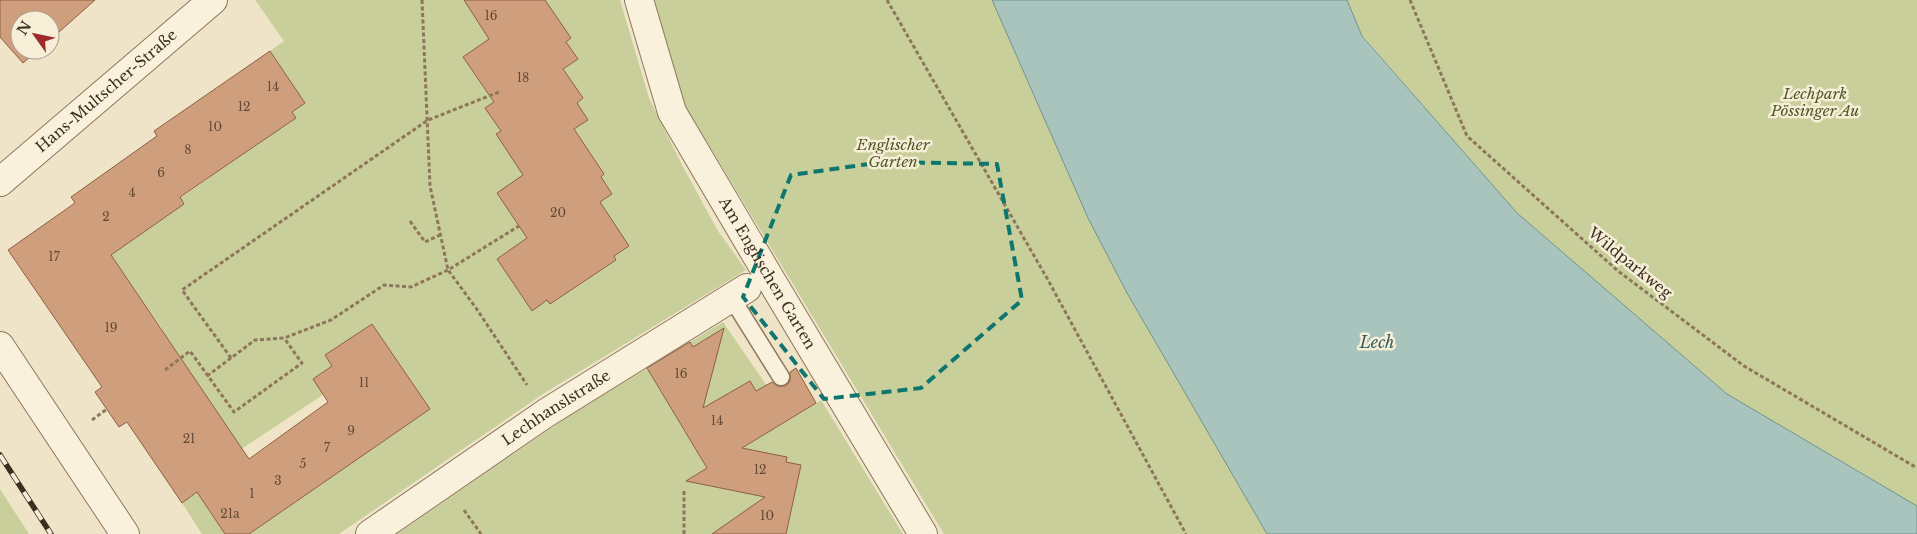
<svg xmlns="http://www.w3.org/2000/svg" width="1917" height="534" font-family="'Libre Baskerville',serif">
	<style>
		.green { fill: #c9cf9b }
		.water { fill: #a9c4bc; stroke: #6f938a }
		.building { fill: #cf9f7d; stroke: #8d5f41 }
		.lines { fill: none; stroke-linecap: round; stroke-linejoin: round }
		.service-casing { stroke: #8d765c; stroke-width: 19 }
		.minor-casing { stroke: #8d765c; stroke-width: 30 }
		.path { stroke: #8d765c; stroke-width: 3; stroke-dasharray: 4 2.5; stroke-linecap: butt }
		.service { stroke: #faf1dc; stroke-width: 16 }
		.minor { stroke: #faf1dc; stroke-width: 28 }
		.rail-casing { stroke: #3d2e20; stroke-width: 5.5 }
		.rail { stroke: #f7eed8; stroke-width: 4; stroke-dasharray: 11; stroke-linecap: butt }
		.marked { fill: none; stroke: #0f766e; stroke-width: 4; stroke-dasharray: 10 6; stroke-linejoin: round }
		.labels { text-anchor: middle; stroke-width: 5; stroke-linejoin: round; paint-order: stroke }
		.number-label { font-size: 12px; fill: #624a37 }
		.street-label { font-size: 15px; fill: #3d2e20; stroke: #f7eed8 }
		.park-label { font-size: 15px; font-style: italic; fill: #4d5a26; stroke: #f7eed8 }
		.water-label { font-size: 16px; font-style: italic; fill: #2f5d5a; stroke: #f7eed8 }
	</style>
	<rect width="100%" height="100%" fill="#f0e4c8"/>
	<g class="green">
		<path d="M255,0H620L649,98L682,165L718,231L746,270L543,394L339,534H249L430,409L371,324L325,355L338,375L313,379L324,394L240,450L139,347L163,330L110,255L184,204L180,198L209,178L205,172L218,163L222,169L238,158L234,152L247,143L252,149L266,138L276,123L281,129L296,118L292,112L305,103L270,51L284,41Z"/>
		<path d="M654,0H992L1088,218L1127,293L1267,534H944L684,104Z"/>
		<path d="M1347,0H1917V506L1727,394L1517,213L1362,35Z"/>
		<path d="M723,322L767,386L788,420L821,400L903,534H397L573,413Z"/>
		<path d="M210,484L203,501L225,534H202L182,503Z"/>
		<path d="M0,489L29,534H0Z"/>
	</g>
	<path class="water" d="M992,0H1347L1362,36L1517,213L1727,394L1917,506V534H1267L1127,293L1088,218Z"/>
	<g class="building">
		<path d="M0,0H95L50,40V20H20V50H38L23,63L0,37Z"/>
		<path d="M464,0H545L571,38L566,42L578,59L563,69L583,98L577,103L588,120L574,129L604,174L601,177L612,194L600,202L629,246L614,256L616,260L550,304L547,300L532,311L497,259L527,238L497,193L523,175L496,134L501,131L485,108L494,102L463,57L489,39Z"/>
		<path d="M270,51L305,103L292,112L296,118L180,197L184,204L111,255L249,459L328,402L313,379L332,366L325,355L372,324L430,409L249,534H225L197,492L182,503L127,422L119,427L95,392L102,387L8,250L75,203L71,197L157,136L154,131Z"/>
		<path d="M724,328L703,408L750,381L756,391L772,382L777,386H786L790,381V372L796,368L816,403L742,448L787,457L786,462L801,465L786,534H712L765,497L686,481L707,468L647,368L690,342L693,347Z"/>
	</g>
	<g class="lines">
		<g class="service-casing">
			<path id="service" d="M731,297L781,377"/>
		</g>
		<g class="minor-casing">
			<g id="minor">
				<path id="s1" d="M639,0L672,112L768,275L923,534"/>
				<path id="s2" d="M0,182L213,0"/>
				<path d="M0,346L125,534"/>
				<path id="s3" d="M370,534L546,413L747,288"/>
			</g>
		</g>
		<g class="path">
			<path d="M422,0L430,186L448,270L476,308L527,385"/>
			<path d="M887,0L1048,280L1186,534"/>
			<path d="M1410,0L1467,136L1618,271L1744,366L1917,468"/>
			<path d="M410,221L425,242L440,235"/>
			<path d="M231,358L182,290L428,120L499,92"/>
			<path d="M165,370L190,351L234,412L302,363L284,338"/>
			<path d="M207,376L255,340L284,338L331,320L384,285L411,287L448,270L519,226"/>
			<path d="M92,420L107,409"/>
			<path d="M684,491V534"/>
			<path d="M464,510L481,534"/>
		</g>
		<use href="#service" class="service"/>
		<use href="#minor" class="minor"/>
		<g class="rail-casing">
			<path id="rail" d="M0,455L51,534"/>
		</g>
		<use href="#rail" class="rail"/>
	</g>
	<path class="marked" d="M883,162L997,164L1022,300L921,388L824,399L743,297L791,175Z"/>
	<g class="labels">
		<g class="number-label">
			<text x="491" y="20">16</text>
			<text x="523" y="82">18</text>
			<text x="273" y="91">14</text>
			<text x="244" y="111">12</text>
			<text x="215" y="131">10</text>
			<text x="188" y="154">8</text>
			<text x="161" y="177">6</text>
			<text x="132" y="197">4</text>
			<text x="558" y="217">20</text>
			<text x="106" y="221">2</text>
			<text x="54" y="261">17</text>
			<text x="111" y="332">19</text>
			<text x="681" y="378">16</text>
			<text x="364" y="387">11</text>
			<text x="717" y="425">14</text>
			<text x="351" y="435">9</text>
			<text x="189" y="443">21</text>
			<text x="327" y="452">7</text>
			<text x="303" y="468">5</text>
			<text x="760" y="474">12</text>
			<text x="278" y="485">3</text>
			<text x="252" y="498">1</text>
			<text x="230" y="518">21a</text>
			<text x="767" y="520">10</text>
		</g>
		<g class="street-label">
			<text dy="5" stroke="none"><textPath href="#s2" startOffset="140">Hans-Multscher-Straße</textPath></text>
			<text transform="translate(1630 263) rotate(39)" y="5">Wildparkweg</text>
			<text dy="5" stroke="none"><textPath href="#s1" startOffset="304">Am Englischen Garten</textPath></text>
			<text dy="5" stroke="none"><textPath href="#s3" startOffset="225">Lechhanslstraße</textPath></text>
		</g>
		<g class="park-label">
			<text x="1815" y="99">Lechpark<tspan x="1815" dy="17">Pössinger Au</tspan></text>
			<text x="893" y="150">Englischer<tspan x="893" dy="17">Garten</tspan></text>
		</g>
		<g class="water-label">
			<text x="1377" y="348">Lech</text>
		</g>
	</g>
	<g transform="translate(35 35) rotate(303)"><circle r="24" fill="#f7eed8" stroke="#ada18e"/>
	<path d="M0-4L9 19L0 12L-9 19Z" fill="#9e2a2b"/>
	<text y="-8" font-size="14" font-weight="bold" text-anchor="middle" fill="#3d2e20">N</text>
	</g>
</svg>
